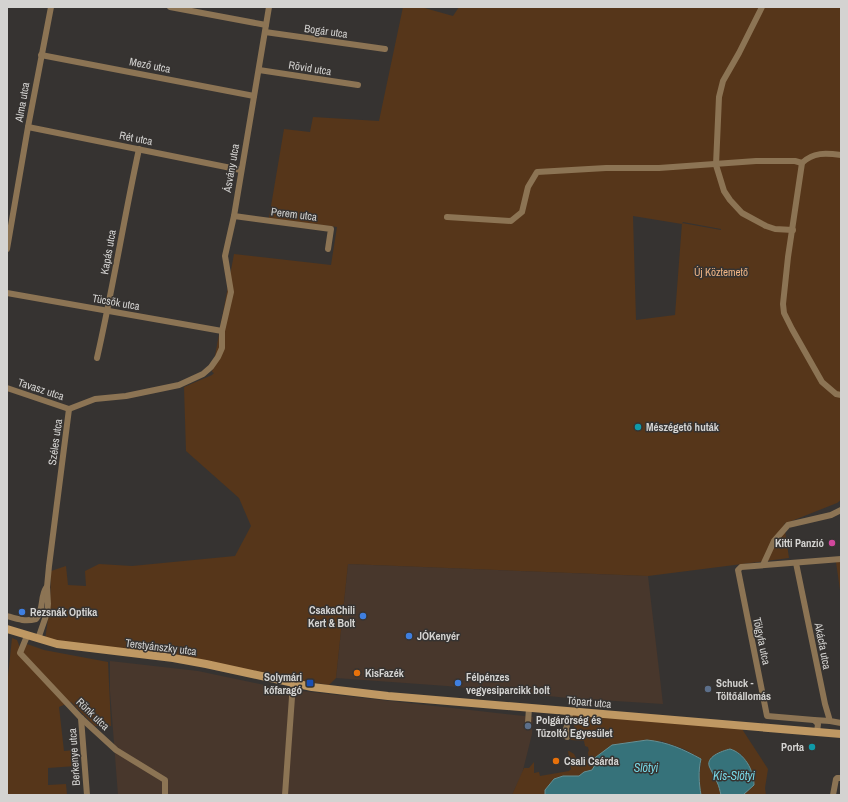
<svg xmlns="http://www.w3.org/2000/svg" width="848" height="802" font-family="'Archivo Narrow',sans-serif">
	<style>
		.industrial { fill: #48372c }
		.green { fill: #56361a; fill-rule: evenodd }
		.water { fill: #36727a; stroke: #658f94 }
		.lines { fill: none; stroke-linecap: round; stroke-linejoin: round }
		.minor { stroke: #8c7454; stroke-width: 6 }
		.secondary { stroke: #bf9863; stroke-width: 8 }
		.culture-dot { fill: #0f9aa8; stroke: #363331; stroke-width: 1.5 }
		.hotel-dot { fill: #d1479c; stroke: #363331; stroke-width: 1.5 }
		.shop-dot { fill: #3f7fe0; stroke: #363331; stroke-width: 1.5 }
		.food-dot { fill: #e8710a; stroke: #363331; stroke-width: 1.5 }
		.transit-dot { fill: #1a4fb4; stroke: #363331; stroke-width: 1.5 }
		.service-dot { fill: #5c6f8a; stroke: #363331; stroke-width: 1.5 }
		.labels { text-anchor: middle; stroke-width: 3; stroke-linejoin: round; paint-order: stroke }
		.street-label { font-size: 11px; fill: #d4d3d1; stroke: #363331 }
		.park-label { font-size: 11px; fill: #efb484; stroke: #363331 }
		.poi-label { font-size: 11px; font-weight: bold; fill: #d4d3d1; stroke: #363331; text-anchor: start }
		.water-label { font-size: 12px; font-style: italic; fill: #78d8e6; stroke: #363331 }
	</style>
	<rect width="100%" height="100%" fill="#363331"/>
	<g class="industrial">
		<path d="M348,564L648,576L663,704L568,698L447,686L336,678Z"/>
		<path d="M110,661L198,671L284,689L533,717L532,734L522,774L512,795H118L110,691Z"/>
	</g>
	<g class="green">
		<path d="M403,7H421L453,16L459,7H841V500L837,503L784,524L789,558L648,576L348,564L336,678L329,685L110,649L45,640L50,605L51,571L66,566L68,585L86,586L85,571L99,564L132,566L235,556L251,526L239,498L186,451L184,387L212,375L214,373L212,372L234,254L331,265L337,227L269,218L284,129L310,132L313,117L379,121ZM633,216L682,224L683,222L721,229V230L682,223L675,315L636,320Z"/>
		<path d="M836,562H841V597Z"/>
		<path d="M12,638L17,640L21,650L27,644L44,650L108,662L111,726H95L71,702L59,707L64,751L75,750L76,766L48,768V785L66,784L67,795H7V676H8Z"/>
		<path d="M573,715L742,729L768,769L765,788L766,795H743L750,789L754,778L750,769L741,754L725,750L712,757L709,767L718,784L721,795H701L699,782L701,759L684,749L661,741L592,760L595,765L592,770L584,772L579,776H563L545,790V795H512L524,768H529L534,762V773L539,772L540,776L569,771L571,769L568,751H569L574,754L577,760H589L588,752L589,751L588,747L585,746L584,741L571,740L565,730L575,728L571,719Z"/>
	</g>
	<g class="water">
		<path d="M647,740C667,742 683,749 701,759C698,771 699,783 701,795H545V790L554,779L563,776H579L584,772L592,770L595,765L592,760L612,745Z"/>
		<path d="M730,749C744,753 754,770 754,785L743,795H721C720,791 719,786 717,782C715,777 712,773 710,768C704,757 722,751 730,749Z"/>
	</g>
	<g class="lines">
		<g class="minor">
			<path d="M170,7L266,25"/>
			<path d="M762,7L739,53L723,81L719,97L716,165L724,191L730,200L742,213L766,226L775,229L793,230"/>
			<path d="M265,32L385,49"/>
			<path d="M41,55L254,96"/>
			<path d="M259,70L358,85"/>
			<path d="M28,127L241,170"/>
			<path d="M841,155C826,153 813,152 802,163L788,257L783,304L784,313L792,329L822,382L836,394L841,395"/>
			<path d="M234,216L331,229L328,249"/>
			<path d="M447,217L511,221L522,212L528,187L537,172L606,168H659L756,161H795L802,163"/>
			<path d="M7,249L28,127L51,7"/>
			<path d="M7,293L222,331"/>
			<path d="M97,358C113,288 124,218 139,149"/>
			<path d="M7,388L69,409"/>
			<path d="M69,409L95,399L126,396L179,385L203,374L211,367L218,357L222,348V331L231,292L225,256L234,216L269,7"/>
			<path d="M796,563L825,704L830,721L841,723"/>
			<path d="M763,565L774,541L788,525L831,515L841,510"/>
			<path d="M7,616C17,619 25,622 36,619C44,610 40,597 46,588"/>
			<path d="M27,636L20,653L81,718L116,750L165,780V795"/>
			<path d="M38,639L47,613L48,604L47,587L49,566L69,409"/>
			<path d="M81,718L87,795"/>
			<path d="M814,720L830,721"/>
			<path d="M528,723L529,708"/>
			<path d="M817,732L818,724L814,720L767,716L738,570L741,567L841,559"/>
			<path d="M567,737L566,729L571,711"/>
			<path d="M285,795L293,683"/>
			<path d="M833,795L836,779L837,778H841"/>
		</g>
		<path class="secondary" d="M7,629L57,644L173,658L206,664L312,687L388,696L841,734"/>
	</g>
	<g class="culture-dot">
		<circle cx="638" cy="427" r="4"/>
		<circle cx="812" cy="747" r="4"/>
	</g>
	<circle class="hotel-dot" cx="832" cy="543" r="4"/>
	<g class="shop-dot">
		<circle cx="22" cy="612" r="4"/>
		<circle cx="363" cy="616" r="4"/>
		<circle cx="409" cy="636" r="4"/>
		<circle cx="458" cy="683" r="4"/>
	</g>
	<g class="food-dot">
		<circle cx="357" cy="673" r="4"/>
		<circle cx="556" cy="761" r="4"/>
	</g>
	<rect class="transit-dot" x="306" y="679" width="8" height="8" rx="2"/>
	<g class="service-dot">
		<circle cx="708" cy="689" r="4"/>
		<circle cx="528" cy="726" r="4"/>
	</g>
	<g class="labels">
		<g class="street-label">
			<text transform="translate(326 31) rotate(8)" y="4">Bogár utca</text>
			<text transform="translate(150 65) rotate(11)" y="4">Mező utca</text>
			<text transform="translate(310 68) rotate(9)" y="4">Rövid utca</text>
			<text transform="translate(22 102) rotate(-80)" y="4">Alma utca</text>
			<text transform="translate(136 138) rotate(11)" y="4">Rét utca</text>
			<text transform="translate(231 168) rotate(-80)" y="4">Ásvány utca</text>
			<text transform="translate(294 214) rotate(7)" y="4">Perem utca</text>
			<text transform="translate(108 252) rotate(-80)" y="4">Kapás utca</text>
			<text transform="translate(116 302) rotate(10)" y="4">Tücsök utca</text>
			<text transform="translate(41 389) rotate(18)" y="4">Tavasz utca</text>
			<text transform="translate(55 442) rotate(-82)" y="4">Széles utca</text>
			<text transform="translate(762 641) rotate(78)" y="4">Tölgyfa utca</text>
			<text transform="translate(823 646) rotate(79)" y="4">Akácfa utca</text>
			<text transform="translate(161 647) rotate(7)" y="4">Terstyánszky utca</text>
			<text transform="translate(589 702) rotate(5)" y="4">Tópart utca</text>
			<text transform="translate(93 714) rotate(44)" y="4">Rönk utca</text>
			<text transform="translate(74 757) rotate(-94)" y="4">Berkenye utca</text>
		</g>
		<g class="park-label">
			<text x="721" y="276">Új Köztemető</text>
		</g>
		<g class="poi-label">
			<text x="646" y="431">Mészégető huták</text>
			<text x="824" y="547" text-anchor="end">Kitti Panzió</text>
			<text x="355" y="614" text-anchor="end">CsakaChili<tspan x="355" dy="13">Kert &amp; Bolt</tspan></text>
			<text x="30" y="616">Rezsnák Optika</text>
			<text x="417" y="640">JÓKenyér</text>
			<text x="365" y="677">KisFazék</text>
			<text x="302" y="681" text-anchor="end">Solymári<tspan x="302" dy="13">kőfaragó</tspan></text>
			<text x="466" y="681">Félpénzes<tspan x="466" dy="13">vegyesiparcikk bolt</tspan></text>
			<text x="716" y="687">Schuck -<tspan x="716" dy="13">Töltőállomás</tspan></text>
			<text x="536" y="724">Polgárőrség és<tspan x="536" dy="13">Tűzoltó Egyesület</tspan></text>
			<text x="804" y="751" text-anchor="end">Porta</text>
			<text x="564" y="765">Csali Csárda</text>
		</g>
		<g class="water-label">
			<text x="646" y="772">Slötyi</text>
			<text x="734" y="780">Kis-Slötyi</text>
		</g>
	</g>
	<rect width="848" height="802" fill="none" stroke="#d4d3d1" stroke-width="16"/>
</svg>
